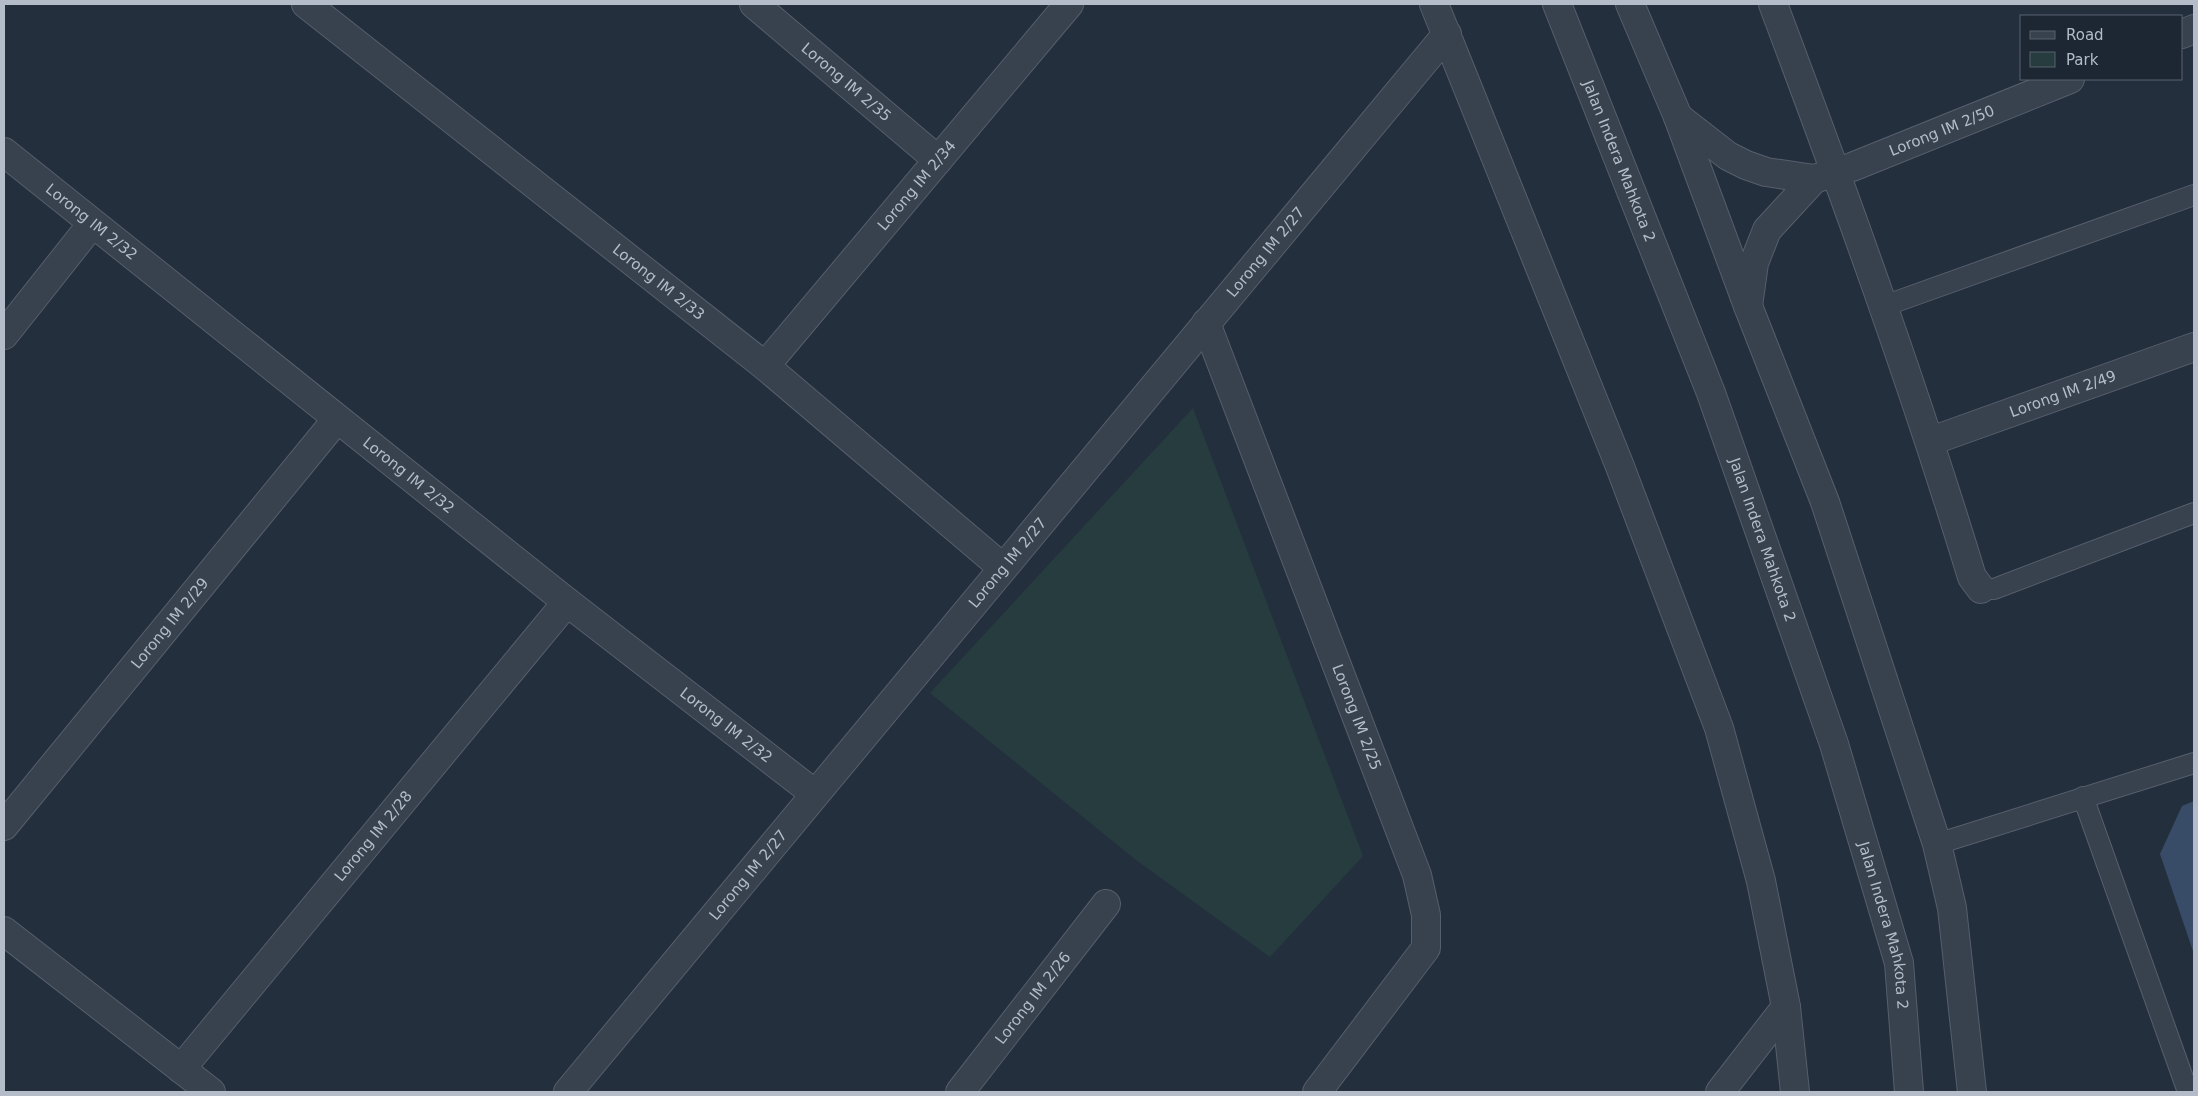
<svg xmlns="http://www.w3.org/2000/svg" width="2198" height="1096" font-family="'DejaVu Sans',sans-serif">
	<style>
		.green { fill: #263c3f }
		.water { fill: #394c67 }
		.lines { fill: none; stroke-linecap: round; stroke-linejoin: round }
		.service-casing { stroke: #565f6c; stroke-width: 22 }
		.minor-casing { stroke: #565f6c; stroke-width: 30 }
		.tertiary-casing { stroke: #565f6c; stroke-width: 30 }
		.service { stroke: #38414e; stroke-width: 20 }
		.minor { stroke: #38414e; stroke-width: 28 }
		.tertiary { stroke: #38414e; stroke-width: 28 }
		.labels { text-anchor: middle; stroke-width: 4; stroke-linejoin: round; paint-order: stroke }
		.street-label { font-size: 15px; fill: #b4bcc9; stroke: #1d2633 }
	</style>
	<rect width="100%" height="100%" fill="#242f3e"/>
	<path class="green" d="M1193,408L1363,856L1270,957L1136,860L930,693Z"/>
	<path class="water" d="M2194,801V954L2160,854L2182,806Z"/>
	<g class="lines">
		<g class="service-casing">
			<g id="service">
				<path d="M1884,306L2194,195"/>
				<path d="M1981,589H1994L2194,513"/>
				<path d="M2083,797L2188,1092"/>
				<path d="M1937,844L2194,763"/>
			</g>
		</g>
		<g class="minor-casing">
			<g id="minor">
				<path id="s1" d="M306,4L765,366L1003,568"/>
				<path id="s2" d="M754,4L938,160"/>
				<path d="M1434,4L1619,464L1719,728L1761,881L1786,1007L1795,1092"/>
				<path d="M1773,4C1844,193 1913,383 1972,577L1981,589"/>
				<path d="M2182,34L2194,29"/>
				<path id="s3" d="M1678,117L1728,156L1746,165L1766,172L1814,179L1852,167L2070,79"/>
				<path id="s4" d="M4,152L567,602L815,794"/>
				<path d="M1748,306L1754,263L1767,230L1814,179"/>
				<path id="s5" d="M1206,323L1417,875L1426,915V948L1317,1092"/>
				<path d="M4,335L92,224"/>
				<path id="s6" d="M765,366L1069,4"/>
				<path id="s7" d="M1931,441L2194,347"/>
				<path id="s8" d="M4,826L337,419"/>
				<path d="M4,931L211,1092"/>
				<path id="s9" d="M181,1069L567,602"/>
				<path id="s10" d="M568,1092L1447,34"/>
				<path id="s11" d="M960,1092L1106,904"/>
				<path d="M1720,1092L1786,1007"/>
			</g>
		</g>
		<g class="tertiary-casing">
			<g id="tertiary">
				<path id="s12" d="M1557,4L1711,393L1834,744L1899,963L1909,1092"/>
				<path d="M1630,4L1678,117L1748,306L1825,502L1937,844L1952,908L1972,1092"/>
			</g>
		</g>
		<use href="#service" class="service"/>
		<use href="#minor" class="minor"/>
		<use href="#tertiary" class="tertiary"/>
	</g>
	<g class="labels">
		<g class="street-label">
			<text dy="5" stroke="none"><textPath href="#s2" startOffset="121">Lorong IM 2/35</textPath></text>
			<text dy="5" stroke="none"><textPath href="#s3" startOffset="290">Lorong IM 2/50</textPath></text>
			<text dy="5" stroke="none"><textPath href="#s12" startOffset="169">Jalan Indera Mahkota 2</textPath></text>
			<text dy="5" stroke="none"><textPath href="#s6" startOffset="236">Lorong IM 2/34</textPath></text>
			<text dy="5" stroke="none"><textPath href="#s4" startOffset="112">Lorong IM 2/32</textPath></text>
			<text dy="5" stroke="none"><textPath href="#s10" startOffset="1092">Lorong IM 2/27</textPath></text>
			<text dy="5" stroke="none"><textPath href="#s1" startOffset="449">Lorong IM 2/33</textPath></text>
			<text dy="5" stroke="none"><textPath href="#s7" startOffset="140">Lorong IM 2/49</textPath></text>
			<text dy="5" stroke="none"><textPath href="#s4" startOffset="518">Lorong IM 2/32</textPath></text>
			<text dy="5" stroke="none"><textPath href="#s12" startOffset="574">Jalan Indera Mahkota 2</textPath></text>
			<text dy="5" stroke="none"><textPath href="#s10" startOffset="688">Lorong IM 2/27</textPath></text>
			<text dy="5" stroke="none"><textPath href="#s8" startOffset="262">Lorong IM 2/29</textPath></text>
			<text dy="5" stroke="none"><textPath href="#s5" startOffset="422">Lorong IM 2/25</textPath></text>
			<text dy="5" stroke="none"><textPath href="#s4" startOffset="922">Lorong IM 2/32</textPath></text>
			<text dy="5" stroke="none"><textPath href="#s9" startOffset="302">Lorong IM 2/28</textPath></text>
			<text dy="5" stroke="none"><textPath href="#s10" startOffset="282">Lorong IM 2/27</textPath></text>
			<text dy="5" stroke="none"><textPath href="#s12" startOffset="979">Jalan Indera Mahkota 2</textPath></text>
			<text dy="5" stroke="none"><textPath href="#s11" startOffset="119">Lorong IM 2/26</textPath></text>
		</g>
	</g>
	<rect width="2198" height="1096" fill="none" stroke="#b4bcc9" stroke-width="10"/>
	<rect x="2020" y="15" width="162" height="65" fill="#1d2633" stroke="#59626f"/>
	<rect x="2030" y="31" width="25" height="8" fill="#38414e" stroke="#59626f"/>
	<text x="2066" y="40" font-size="15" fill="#b4bcc9">Road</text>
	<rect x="2030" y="52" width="25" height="15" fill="#263c3f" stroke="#59626f"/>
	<text x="2066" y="65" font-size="15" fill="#b4bcc9">Park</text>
</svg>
